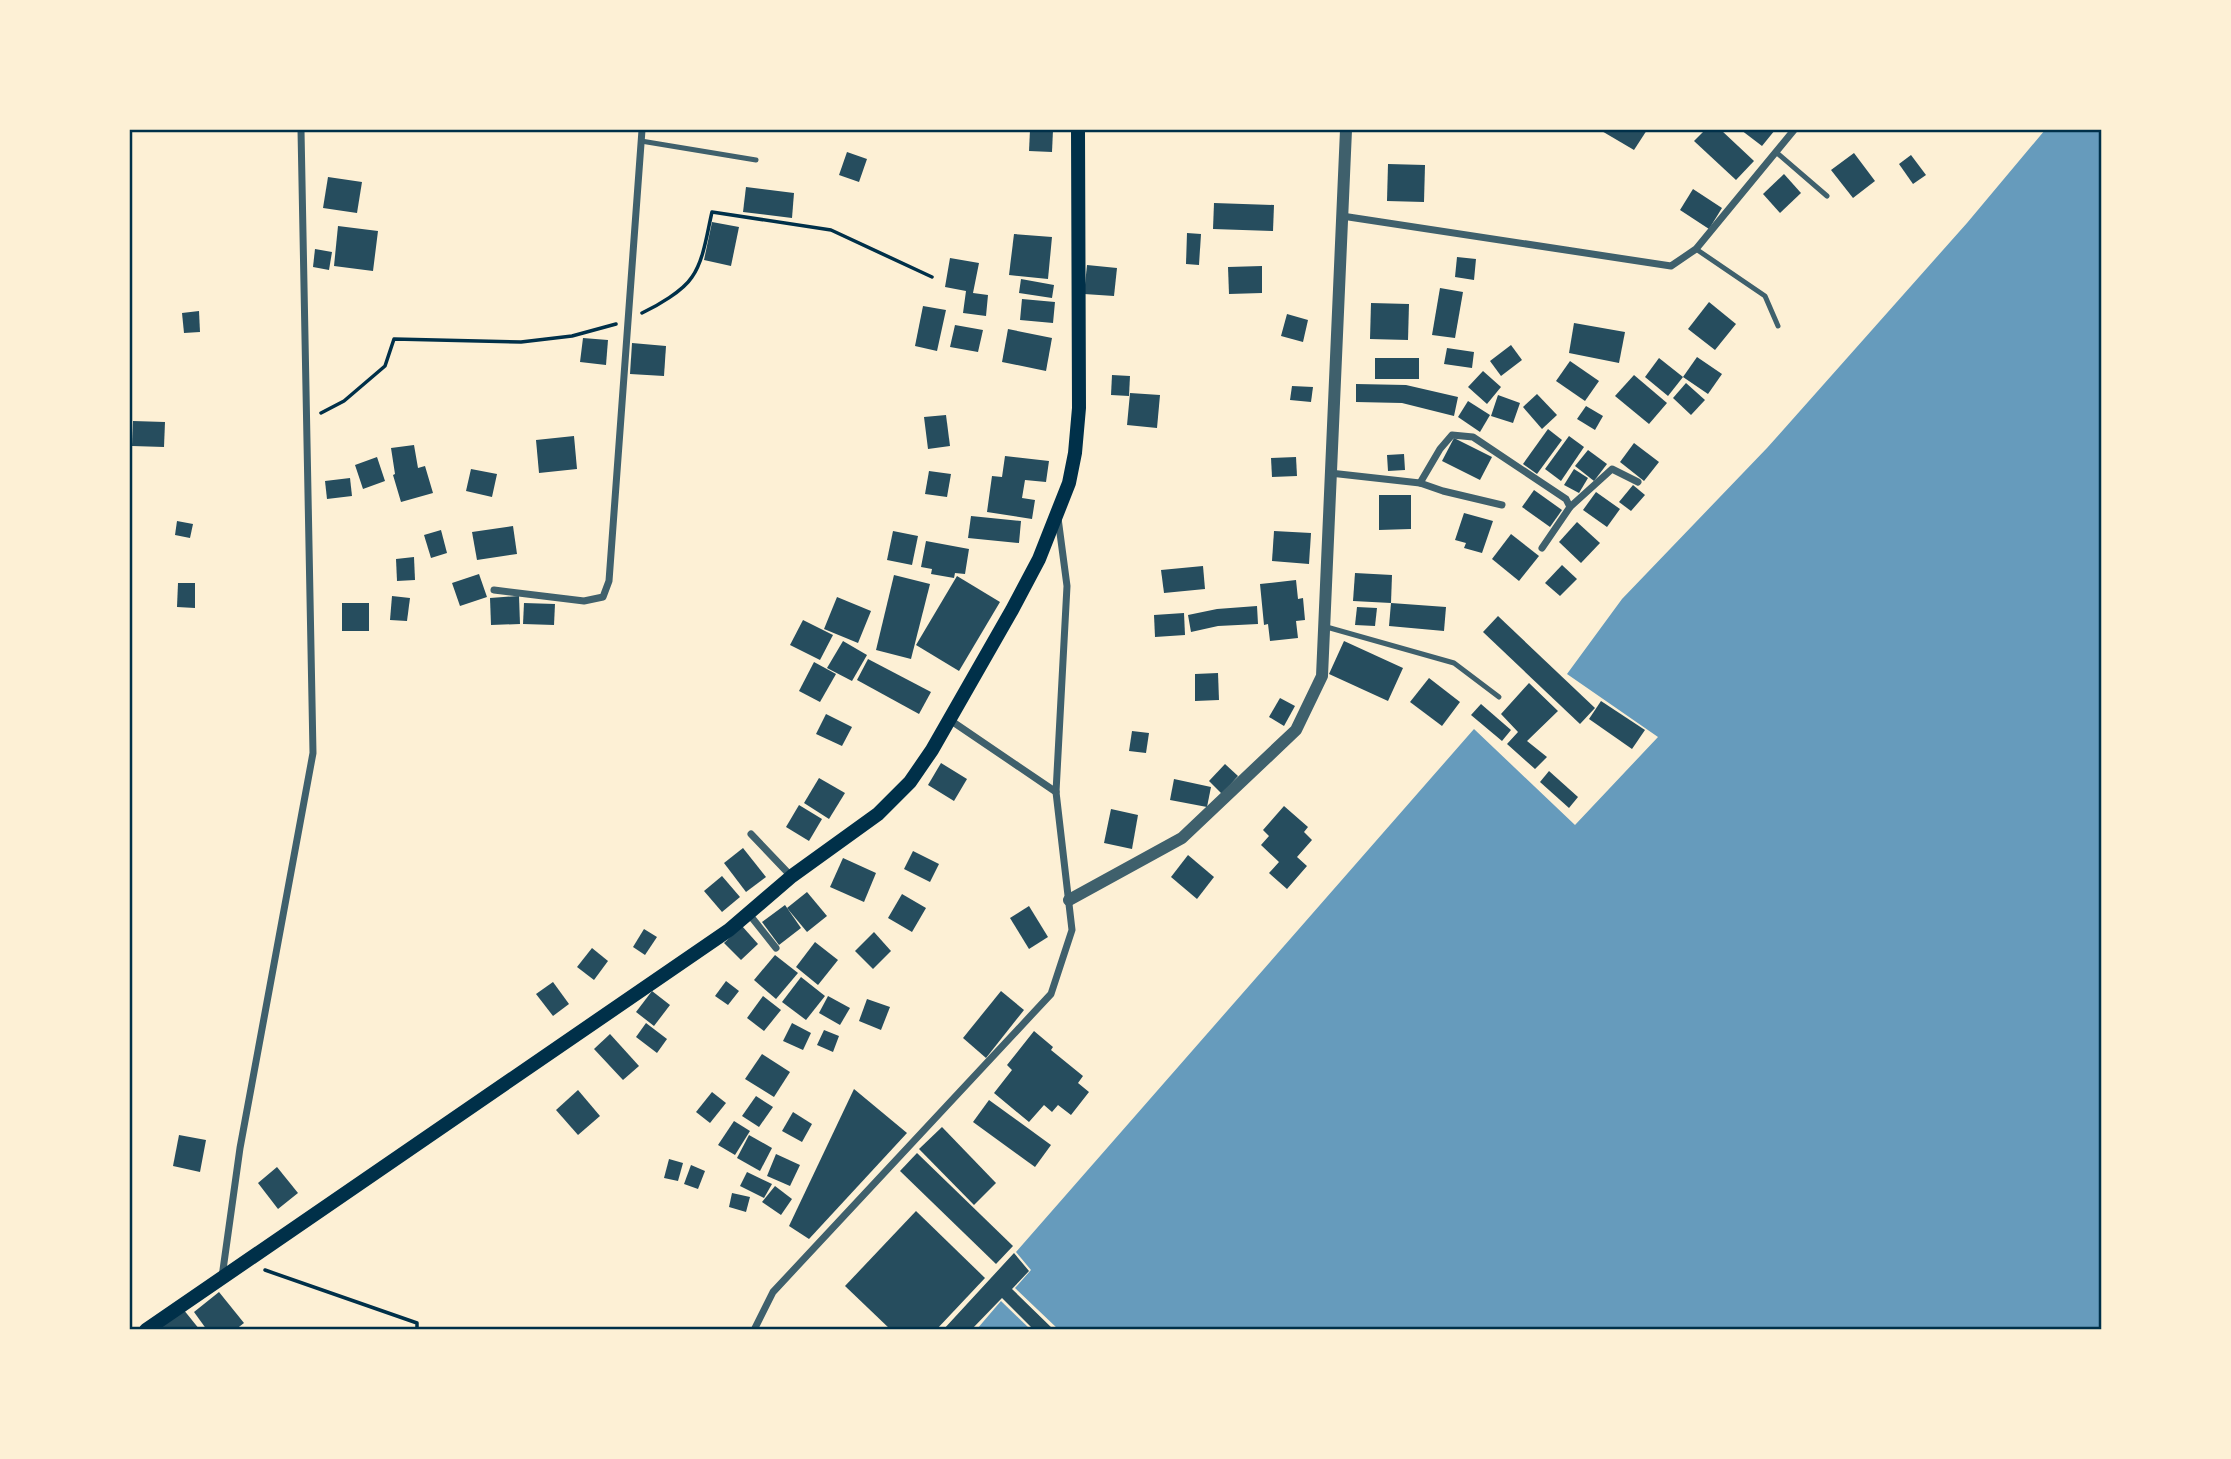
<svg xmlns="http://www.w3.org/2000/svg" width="2231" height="1459" font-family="Figtree,sans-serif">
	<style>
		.water { fill: #669bbc }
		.building { fill: #264d5e }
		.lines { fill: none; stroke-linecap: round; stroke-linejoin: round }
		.path { stroke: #003049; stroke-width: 3.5 }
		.service { stroke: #3f606c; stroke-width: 5 }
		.minor { stroke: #3f606c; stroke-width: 7 }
		.tertiary { stroke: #3f606c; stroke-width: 12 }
		.secondary { stroke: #003049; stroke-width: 14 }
		.neatline { fill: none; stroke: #003049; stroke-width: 2.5 }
	</style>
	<rect width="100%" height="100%" fill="#fdf0d5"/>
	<g class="water">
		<path d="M2045,130H2102L2101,1329H1058L1015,1288L1031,1270L1016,1252L1474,729L1575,825L1658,737L1567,674L1622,599L1767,448L1967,223Z"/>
		<path d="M1001,1301L1030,1329H977Z"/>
	</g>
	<g class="building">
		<path d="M1030,130H1053L1052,152L1029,151Z"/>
		<path d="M1600,130H1647L1634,150Z"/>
		<path d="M1705,130H1721L1754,161L1736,180L1694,141Z"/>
		<path d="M1741,130H1775L1762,146Z"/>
		<path d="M847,152L867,159L859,182L839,175Z"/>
		<path d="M1854,153L1875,181L1853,198L1831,170Z"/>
		<path d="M1911,155L1926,175L1913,184L1899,164Z"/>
		<path d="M1388,164L1425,165L1424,202L1387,201Z"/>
		<path d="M1784,174L1801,193L1780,213L1763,194Z"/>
		<path d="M328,177L362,182L357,213L323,208Z"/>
		<path d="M746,187L794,193L792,218L743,212Z"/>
		<path d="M1693,189L1722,208L1709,229L1680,210Z"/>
		<path d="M1214,203L1274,205L1273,231L1213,229Z"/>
		<path d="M712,222L739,227L731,266L704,260Z"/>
		<path d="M338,226L378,231L373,271L334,266Z"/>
		<path d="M1187,233L1201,234L1199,265L1186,264Z"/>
		<path d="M1014,234L1052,237L1048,279L1009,275Z"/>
		<path d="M315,249L332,252L329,270L313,267Z"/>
		<path d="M1457,257L1476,259L1474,280L1455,277Z"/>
		<path d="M950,258L979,263L973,293L988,295L986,316L963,313L966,291L945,287Z"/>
		<path d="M1087,265L1117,268L1114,296L1084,294Z"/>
		<path d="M1262,266V293L1229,294L1228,267Z"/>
		<path d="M1021,279L1054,285L1052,298L1019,293Z"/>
		<path d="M1440,288L1463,292L1455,338L1432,335Z"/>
		<path d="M1022,299L1055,302L1053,323L1020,320Z"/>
		<path d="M1709,302L1736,324L1715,350L1688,329Z"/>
		<path d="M1371,303L1409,304L1408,340L1370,339Z"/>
		<path d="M923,306L946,310L937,351L915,346Z"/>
		<path d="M199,311L200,332L184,333L182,313Z"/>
		<path d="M1287,314L1308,320L1303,342L1281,336Z"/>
		<path d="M1574,323L1625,332L1619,363L1569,353Z"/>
		<path d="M955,325L983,330L978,352L950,347Z"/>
		<path d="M1008,329L1052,338L1046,371L1002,362Z"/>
		<path d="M583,338L608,340L606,365L580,362Z"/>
		<path d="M632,343L666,346L664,376L630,374Z"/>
		<path d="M1511,345L1522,360L1501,376L1490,361Z"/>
		<path d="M1447,348L1474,352L1472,368L1444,364Z"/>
		<path d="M1697,357L1722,374L1708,394L1683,377Z"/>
		<rect x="1375" y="358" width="44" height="21"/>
		<path d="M1659,358L1683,377L1668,396L1645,377Z"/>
		<path d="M1570,361L1599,381L1585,401L1556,381Z"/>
		<path d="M1483,371L1501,387L1487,404L1468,387Z"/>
		<path d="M1112,375L1130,376L1129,396L1111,395Z"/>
		<path d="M1634,375L1667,403L1649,424L1615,396Z"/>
		<path d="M1686,383L1705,400L1691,415L1673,398Z"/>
		<path d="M1356,384L1406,385L1458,397L1454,416L1402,403L1356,402Z"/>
		<path d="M1292,386L1313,387L1311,402L1290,400Z"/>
		<path d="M1130,393L1160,395L1157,428L1127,425Z"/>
		<path d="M1537,394L1557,415L1542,429L1523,407Z"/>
		<path d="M1498,395L1520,403L1513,423L1491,416Z"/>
		<path d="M1468,401L1490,415L1480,432L1458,417Z"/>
		<path d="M1586,406L1603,416L1595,430L1577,419Z"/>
		<path d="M946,415L950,446L928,449L924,417Z"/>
		<path d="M133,421L165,422L164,447L132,446Z"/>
		<path d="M1548,429L1562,440L1537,474L1523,464Z"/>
		<path d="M574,436L577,469L539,473L536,440Z"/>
		<path d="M1569,436L1584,447L1561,481L1545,469Z"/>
		<path d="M1454,438L1492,457L1480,480L1442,461Z"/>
		<path d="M1634,443L1659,462L1644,481L1620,462Z"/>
		<path d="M414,445L418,468L425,466L433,493L401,502L393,475L395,474L391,448Z"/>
		<path d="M1588,450L1607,464L1594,481L1575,466Z"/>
		<path d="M1404,454L1405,470L1388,471L1387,455Z"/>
		<path d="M1005,456L1049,461L1046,482L1025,480L1022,498L1035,500L1032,519L987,512L992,476L1002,477Z"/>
		<path d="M377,457L385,481L363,489L355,465Z"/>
		<path d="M1296,457L1297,476L1272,477L1271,458Z"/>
		<path d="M471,469L497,474L492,497L466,491Z"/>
		<path d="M1574,469L1588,478L1579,493L1564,485Z"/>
		<path d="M929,471L951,474L947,497L925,494Z"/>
		<path d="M350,478L352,496L327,499L325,481Z"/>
		<path d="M1633,485L1645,495L1631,511L1619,502Z"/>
		<path d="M1534,490L1562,510L1550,527L1522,507Z"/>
		<path d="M1596,492L1620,509L1607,527L1583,510Z"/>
		<path d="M1379,495H1411V529L1379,530Z"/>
		<path d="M1464,513L1493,521L1482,553L1464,548L1466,543L1455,540Z"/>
		<path d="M971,516L1021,521L1019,543L968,538Z"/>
		<path d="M177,521L193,524L190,538L175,535Z"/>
		<path d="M1577,522L1600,543L1581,563L1559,542Z"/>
		<path d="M513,526L517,554L477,560L472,532Z"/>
		<path d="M441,530L447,553L431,558L424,535Z"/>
		<path d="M893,531L918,536L912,565L887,560Z"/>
		<path d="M1274,531L1311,533L1309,564L1272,561Z"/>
		<path d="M1511,534L1539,556L1519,581L1492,559Z"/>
		<path d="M926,541L969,549L965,574L955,573L954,578L931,574L932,569L921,567Z"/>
		<path d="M414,557L415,580L397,581L396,559Z"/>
		<path d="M1562,565L1577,579L1560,596L1545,583Z"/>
		<path d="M1203,566L1205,589L1164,593L1161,570Z"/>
		<path d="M1355,573L1392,575L1391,603L1353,601Z"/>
		<path d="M479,574L487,597L460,606L452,583Z"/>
		<path d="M894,575L930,584L911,659L876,650Z"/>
		<path d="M957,576L1000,602L959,671L916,645Z"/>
		<path d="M1296,580L1298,599L1303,598L1305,620L1296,621L1298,638L1270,641L1268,624L1264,625L1260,584Z"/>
		<path d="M178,583H195V608L177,607Z"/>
		<path d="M392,596L410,598L407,621L390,620Z"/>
		<path d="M519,596L520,624L491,625L490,598Z"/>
		<path d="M837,597L871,611L858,643L824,629Z"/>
		<rect x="342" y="603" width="27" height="28"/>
		<path d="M524,603L555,604L554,625L523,624Z"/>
		<path d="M1391,603L1446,607L1444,631L1389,626Z"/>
		<path d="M1257,606L1258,624L1218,626L1191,632L1188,615L1217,609Z"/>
		<path d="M1357,607L1377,608L1375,626L1355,625Z"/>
		<path d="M1184,613L1185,635L1155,637L1154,615Z"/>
		<path d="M1498,616L1595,708L1580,724L1483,632Z"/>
		<path d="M803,620L833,635L820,660L790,645Z"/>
		<path d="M843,641L867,655L852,681L827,668Z"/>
		<path d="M1344,641L1403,668L1388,701L1329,674Z"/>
		<path d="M868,659L931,692L919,714L857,680Z"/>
		<path d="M814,662L836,674L820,702L799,691Z"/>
		<path d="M1218,673L1219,700L1195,701V674Z"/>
		<path d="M1429,678L1460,702L1442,726L1410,702Z"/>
		<path d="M1529,683L1558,711L1527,741L1547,757L1535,769L1507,744L1518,732L1501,714Z"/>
		<path d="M1280,698L1295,706L1284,726L1269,717Z"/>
		<path d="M1601,701L1645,730L1632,749L1589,719Z"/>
		<path d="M1481,704L1511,730L1502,741L1471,715Z"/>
		<path d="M826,714L852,727L842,746L816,734Z"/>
		<path d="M1132,731L1149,733L1146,753L1129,751Z"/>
		<path d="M941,763L967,779L954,801L928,785Z"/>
		<path d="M1225,764L1238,776L1222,794L1209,781Z"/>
		<path d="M1549,771L1578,797L1569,808L1540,782Z"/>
		<path d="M819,778L845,793L829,819L804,803Z"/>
		<path d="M1174,779L1211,787L1207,807L1170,800Z"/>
		<path d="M799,805L822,819L809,841L786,827Z"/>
		<path d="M1284,806L1308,827L1304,832L1312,840L1297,857L1307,866L1287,889L1269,873L1279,862L1261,845L1269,836L1263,830Z"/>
		<path d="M1111,809L1138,815L1132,849L1104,843Z"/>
		<path d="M743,848L766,877L746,892L724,863Z"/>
		<path d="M913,851L939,864L930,882L904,869Z"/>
		<path d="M1188,855L1214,877L1197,899L1171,877Z"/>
		<path d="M843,858L876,873L864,902L830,887Z"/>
		<path d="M722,876L740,897L722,912L704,891Z"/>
		<path d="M807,892L827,916L807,932L787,908Z"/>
		<path d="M902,894L926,908L912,932L888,918Z"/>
		<path d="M785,905L801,928L779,945L762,922Z"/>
		<path d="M1029,906L1048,937L1029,949L1010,918Z"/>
		<path d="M742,926L758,944L741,960L724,943Z"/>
		<path d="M644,929L657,937L645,955L633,947Z"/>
		<path d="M874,932L891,951L873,969L855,951Z"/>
		<path d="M815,942L838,960L818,985L796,967Z"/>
		<path d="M592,948L608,961L594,980L577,967Z"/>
		<path d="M775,955L798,973L776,999L754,980Z"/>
		<path d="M801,977L825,996L806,1020L782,1002Z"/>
		<path d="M726,981L739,991L728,1005L715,996Z"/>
		<path d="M553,982L569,1004L553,1016L536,994Z"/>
		<path d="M652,991L670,1005L654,1026L636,1012Z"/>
		<path d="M1001,991L1024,1010L986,1058L963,1038Z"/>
		<path d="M763,996L781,1010L764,1031L747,1018Z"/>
		<path d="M828,996L850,1008L840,1025L819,1013Z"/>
		<path d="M867,999L890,1007L881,1030L859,1021Z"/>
		<path d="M646,1023L667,1039L657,1053L636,1037Z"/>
		<path d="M792,1023L811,1033L803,1050L783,1041Z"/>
		<path d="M824,1030L839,1036L833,1052L817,1045Z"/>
		<path d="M1034,1031L1053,1047L1051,1050L1083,1076L1078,1083L1089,1092L1071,1115L1058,1105L1052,1112L1044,1105L1029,1122L994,1093L1012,1070L1007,1065Z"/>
		<path d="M610,1034L639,1066L623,1080L594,1049Z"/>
		<path d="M762,1054L790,1072L774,1097L745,1079Z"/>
		<path d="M854,1089L907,1133L809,1239L789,1226Z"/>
		<path d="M578,1090L600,1116L578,1135L556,1110Z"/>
		<path d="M712,1092L726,1103L710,1123L696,1112Z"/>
		<path d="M756,1096L773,1107L759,1127L742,1116Z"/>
		<path d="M989,1100L1051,1145L1035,1167L973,1122Z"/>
		<path d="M793,1112L812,1124L802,1142L782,1131Z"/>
		<path d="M734,1121L750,1131L735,1155L718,1145Z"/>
		<path d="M942,1127L996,1183L974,1205L919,1149Z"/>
		<path d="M179,1135L206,1140L200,1172L173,1166Z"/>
		<path d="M749,1135L772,1148L760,1171L737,1158Z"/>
		<path d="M917,1153L1013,1246L996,1264L900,1171Z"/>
		<path d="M776,1154L800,1165L790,1186L767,1176Z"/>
		<path d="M669,1159L683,1163L678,1181L664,1178Z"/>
		<path d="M691,1165L705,1171L698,1189L684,1184Z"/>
		<path d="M277,1167L298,1193L278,1209L258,1183Z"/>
		<path d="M747,1172L772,1184L764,1198L740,1186Z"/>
		<path d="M775,1186L792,1199L781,1215L762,1202Z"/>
		<path d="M732,1193L750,1197L746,1212L729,1207Z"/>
		<path d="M916,1211L985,1278L936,1330H891L845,1286Z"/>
		<path d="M1014,1253L1029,1271L1012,1289L1054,1330H1034L1002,1298L971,1330H943Z"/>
		<path d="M219,1292L244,1323L235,1330H207L194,1312Z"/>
		<path d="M183,1309L200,1330H165L162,1326Z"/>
	</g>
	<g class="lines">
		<g class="path">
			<path d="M642,313C657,306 683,291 692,277C704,260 707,233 712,212L831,230L932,277"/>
			<path d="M321,413L344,401L385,366L394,339L521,342L572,336L616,324"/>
			<path d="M265,1270L417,1323V1330"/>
		</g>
		<g class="service">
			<path d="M641,141L756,160"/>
			<path d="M1776,152L1827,196"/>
			<path d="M1696,249L1765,296L1778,326"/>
			<path d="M1323,626L1454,663L1499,697"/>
		</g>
		<g class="minor">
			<path d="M1342,216L1671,266L1696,249L1794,130"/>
			<path d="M1330,473L1420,483L1443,491L1502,505"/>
			<path d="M1420,483L1440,449L1452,435L1473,437L1566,499L1570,507L1542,548"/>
			<path d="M1570,507L1612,469L1638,482"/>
			<path d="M494,590L584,601L603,597L609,581L642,130"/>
			<path d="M950,720L1056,792"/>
			<path d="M751,834L791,876"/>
			<path d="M749,914L776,948"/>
			<path d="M222,1277L240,1148L313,753L301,130"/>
			<path d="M754,1330L773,1292L1051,994L1072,930L1056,792L1067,586L1058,518"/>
		</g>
		<path class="tertiary" d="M1069,900L1182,838L1296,730L1322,676L1346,130"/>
		<path class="secondary" d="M146,1330L729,930L792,876L878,814L910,782L932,750L1012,610L1039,559L1069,483L1075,453L1079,408L1078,130"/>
	</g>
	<rect width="2231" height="1459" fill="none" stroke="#fdf0d5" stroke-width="262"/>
	<rect x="131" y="131" width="1969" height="1197" class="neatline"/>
</svg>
